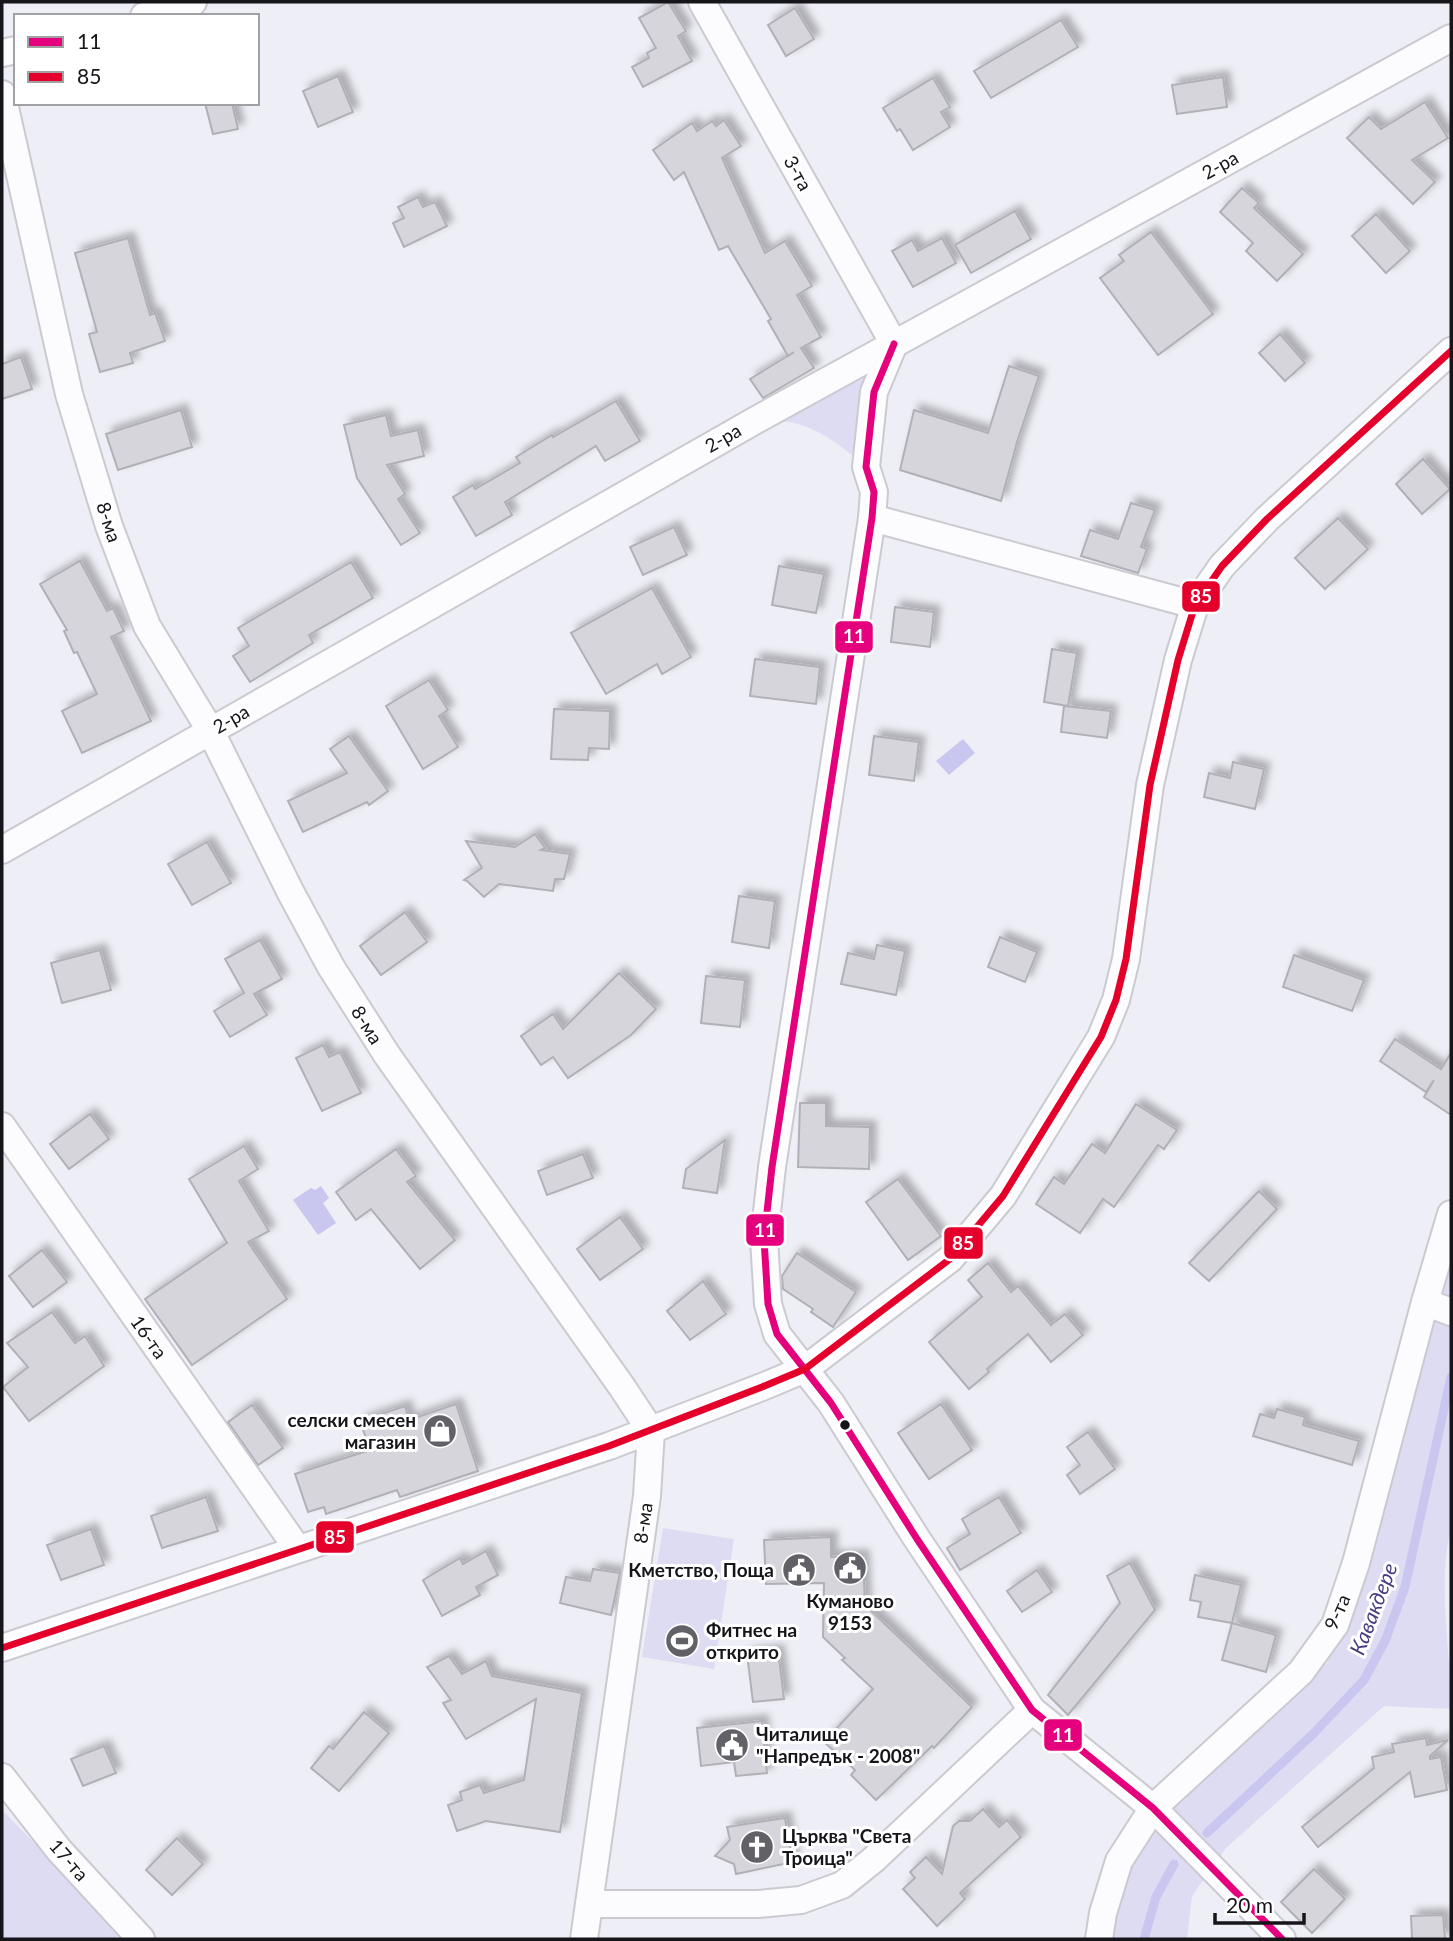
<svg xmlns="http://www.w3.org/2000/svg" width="1453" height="1941" font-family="Lato,sans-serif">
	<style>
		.green { fill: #dedcf3 }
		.water { fill: #c9c6f0 }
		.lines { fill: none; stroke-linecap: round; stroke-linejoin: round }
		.stream { stroke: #c9c6f0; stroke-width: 9 }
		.building { fill: #d5d5db; stroke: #b0b0b6; stroke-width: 2; filter: url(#shadow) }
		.minor-casing { stroke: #cacad0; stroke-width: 30 }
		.minor { stroke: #fcfcfe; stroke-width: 26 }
		.bus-1-casing { stroke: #fff; stroke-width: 12 }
		.bus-2-casing { stroke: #fff; stroke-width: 12 }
		.bus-1 { stroke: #e5007d; stroke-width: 7 }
		.bus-2 { stroke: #e4002b; stroke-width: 7 }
		.bus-dot { fill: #15151a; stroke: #fff; stroke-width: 2.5 }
		.labels { text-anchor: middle; stroke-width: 6; stroke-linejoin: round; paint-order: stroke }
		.street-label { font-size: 19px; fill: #15151a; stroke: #fff }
		.poi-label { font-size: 19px; font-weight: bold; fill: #15151a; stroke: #fff; text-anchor: start }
		.water-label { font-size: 21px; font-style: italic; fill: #473c80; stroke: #fff }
		.line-badge { stroke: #fff; stroke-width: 2.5 }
		.badge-label { font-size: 19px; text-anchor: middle; font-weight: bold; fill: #fff }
	</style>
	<defs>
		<filter id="shadow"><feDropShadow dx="6" dy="-6" stdDeviation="3.5" flood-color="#0004"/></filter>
	</defs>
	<rect width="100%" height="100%" fill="#eeeef6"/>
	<g class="green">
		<path d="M894,344L866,467C843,447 820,428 789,422C779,420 766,421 756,420Z"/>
		<path d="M1451,1249V1528C1437,1588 1451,1649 1451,1709L1384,1706L1226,1848L1192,1896L1187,1939H1110L1122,1872L1149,1832L1327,1663L1352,1617L1365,1579L1415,1373Z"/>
		<path d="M663,1528L734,1539L714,1669L642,1657Z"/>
		<path d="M2,1810L47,1856L116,1929L118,1939H2Z"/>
	</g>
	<g class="water">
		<path d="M963,739L975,753L949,775L936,761Z"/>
		<path d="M321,1186L329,1198L323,1203L336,1223L318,1235L293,1200L311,1188L315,1190Z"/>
	</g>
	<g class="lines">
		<g class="stream">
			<path d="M1207,1833L1314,1733L1364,1680L1385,1641L1405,1587L1451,1377"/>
			<path d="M1144,1939L1156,1897L1174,1864"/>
		</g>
	</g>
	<g class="building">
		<path d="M668,2L686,31L678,36L692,61L643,87L632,67L649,58L647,53L656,48L639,18Z"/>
		<path d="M795,8L814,39L786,56L768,25Z"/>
		<path d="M1061,20L1078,47L991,98L974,71Z"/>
		<path d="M338,76L353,112L318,127L303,91Z"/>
		<path d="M1223,77L1227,107L1177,114L1172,85Z"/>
		<path d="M933,78L950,107L941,112L950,127L913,150L900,129L897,131L883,108Z"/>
		<path d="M1425,102L1448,138L1412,160L1435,182L1413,204L1347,138L1369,117L1381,129Z"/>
		<path d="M205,103H232L238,129L213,134Z"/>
		<path d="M724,120L741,146L722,158L765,253L785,241L812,286L797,295L821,337L801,348L814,368L763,398L750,379L794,352L788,356L768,321L771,319L728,246L719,250L684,172L674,180L653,150L692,123L697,131L712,121L716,126Z"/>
		<path d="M1242,188L1259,203L1254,208L1303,254L1277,281L1246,251L1253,243L1220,212Z"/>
		<path d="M418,197L423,207L435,202L447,226L404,247L393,223L404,218L398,207Z"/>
		<path d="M1015,211L1031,239L971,273L955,245Z"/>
		<path d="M1376,214L1410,251L1386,273L1352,236Z"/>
		<path d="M1151,232L1213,314L1158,355L1100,278L1124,261L1119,255Z"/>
		<path d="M128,238L150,315L155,313L165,341L130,353L133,363L100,372L89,334L97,332L75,253Z"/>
		<path d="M942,238L956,263L913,287L892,251L912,240L918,251Z"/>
		<path d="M1280,334L1305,363L1285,381L1259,353Z"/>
		<path d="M21,357L32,389L2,399V364Z"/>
		<path d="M1009,366L1039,376L1017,442L1001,501L900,470L914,410L988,433Z"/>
		<path d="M616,401L640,441L605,461L596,446L505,502L512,515L476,536L453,497L473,485L475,489L520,463L516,457L552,435L553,437Z"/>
		<path d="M181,410L192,447L118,470L106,434Z"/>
		<path d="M386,415L391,436L418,430L424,456L387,465L405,494L398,499L420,533L401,545L357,478L344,425Z"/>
		<path d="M1423,459L1450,489L1422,514L1396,484Z"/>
		<path d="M1131,503L1155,510L1141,547L1147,549L1138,573L1081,556L1090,530L1118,539Z"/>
		<path d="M1338,518L1368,549L1325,589L1295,558Z"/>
		<path d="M674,527L687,555L643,575L630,547Z"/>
		<path d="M80,561L107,611L113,608L124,631L111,637L151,721L82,753L62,711L97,694L77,652L74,653L64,631L67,630L40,584Z"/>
		<path d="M351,562L373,598L309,635L313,643L250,682L233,656L249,646L238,628Z"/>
		<path d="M779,566L824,574L816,613L772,605Z"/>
		<path d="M652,588L691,657L662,674L657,664L606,694L571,633Z"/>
		<path d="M895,607L934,612L930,647L891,642Z"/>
		<path d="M1052,649L1077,653L1068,706L1044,702Z"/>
		<path d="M755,659L820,667L816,704L750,696Z"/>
		<path d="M429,680L448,710L439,716L458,747L423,769L386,706Z"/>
		<path d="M1064,706L1111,711L1107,738L1061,732Z"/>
		<path d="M554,709L610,711L609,749L589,748L588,760L551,759Z"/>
		<path d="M349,736L388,791L369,805L367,802L303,832L288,801L347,773L330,749Z"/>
		<path d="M874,736L919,742L914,781L869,775Z"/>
		<path d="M1233,762L1264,769L1255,809L1204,797L1209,773L1230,778Z"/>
		<path d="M535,834L545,848L541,850L570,854L564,879H555L553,891L499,884L484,897L467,881L464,880L482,868L466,841L515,847Z"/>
		<path d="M207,842L231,883L192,905L168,864Z"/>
		<path d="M739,896L775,901L769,948L732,942Z"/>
		<path d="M405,912L427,942L381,975L360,946Z"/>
		<path d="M1000,937L1037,952L1025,982L988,967Z"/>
		<path d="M260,940L282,979L254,994L267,1015L230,1037L214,1011L244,993L225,959Z"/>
		<path d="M877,945L905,951L896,995L841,984L848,953L874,959Z"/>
		<path d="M100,950L111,990L62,1003L51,963Z"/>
		<path d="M1294,955L1364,980L1352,1011L1283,987Z"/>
		<path d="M619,973L656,1009L631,1035L568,1078L553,1057L541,1065L521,1036L553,1014L563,1029Z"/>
		<path d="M706,976L745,980L740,1027L701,1023Z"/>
		<path d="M1395,1039L1441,1069L1451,1053V1115L1424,1097L1434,1080L1426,1092L1380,1061Z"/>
		<path d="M323,1045L329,1057L340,1052L361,1093L322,1111L296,1058Z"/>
		<path d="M800,1103H826V1126L870,1127L869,1169L798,1167Z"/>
		<path d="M1136,1104L1177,1130L1164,1149L1158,1145L1114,1207L1103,1199L1080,1233L1036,1204L1054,1177L1064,1184L1092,1144L1105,1153Z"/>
		<path d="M90,1114L109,1139L69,1169L50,1144Z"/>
		<path d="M725,1140L717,1193L683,1188L686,1169Z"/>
		<path d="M244,1146L258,1169L239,1181L269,1231L248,1242L287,1299L192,1365L145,1299L227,1243L189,1179Z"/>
		<path d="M396,1149L416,1176L407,1182L455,1240L420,1269L371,1209L356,1220L336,1192Z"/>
		<path d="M583,1154L593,1178L547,1195L538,1171Z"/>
		<path d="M898,1179L941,1236L908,1260L866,1202Z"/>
		<path d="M1259,1191L1277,1209L1209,1281L1189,1263Z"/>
		<path d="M620,1217L643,1249L600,1280L577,1249Z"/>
		<path d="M42,1250L67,1282L33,1307L9,1276Z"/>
		<path d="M797,1253L856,1292L833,1327L811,1312L813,1309L783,1289L782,1276Z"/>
		<path d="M988,1263L1011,1292L1018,1286L1051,1325L1065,1314L1083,1335L1051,1362L1028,1334L987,1369L989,1372L969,1389L929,1342L982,1297L968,1280Z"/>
		<path d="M703,1281L726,1314L690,1340L667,1311Z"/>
		<path d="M52,1312L75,1343L85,1336L104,1366L29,1421L3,1387L28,1367L7,1343Z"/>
		<path d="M456,1404L478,1471L400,1497L397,1490L326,1514L324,1507L308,1512L295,1474L370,1450L360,1421L405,1406L409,1420Z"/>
		<path d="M941,1404L972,1450L929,1479L898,1433Z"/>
		<path d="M252,1405L283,1448L258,1465L228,1422Z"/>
		<path d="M1277,1409L1305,1417L1303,1425L1359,1441L1352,1465L1253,1436L1260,1414L1274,1418Z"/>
		<path d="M1088,1432L1115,1469L1080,1494L1067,1475L1080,1465L1067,1447Z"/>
		<path d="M206,1497L218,1531L162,1548L151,1516Z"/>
		<path d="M999,1497L1021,1533L960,1570L947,1548L970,1534L962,1519Z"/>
		<path d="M91,1529L104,1565L61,1580L47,1545Z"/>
		<path d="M831,1537V1557L863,1556L865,1605L972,1707L934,1748L932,1746L876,1800L851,1775L855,1770L824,1742L873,1689L842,1660L845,1658L823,1637L824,1583L766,1584L764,1540Z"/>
		<path d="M486,1551L498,1575L476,1587L480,1595L442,1616L423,1580L460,1558L463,1564Z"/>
		<path d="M1130,1563L1155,1610L1068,1715L1048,1695L1120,1603L1107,1576Z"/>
		<path d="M593,1569L620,1573L611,1615L560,1603L566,1577L590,1581Z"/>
		<path d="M1037,1570L1052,1592L1022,1612L1007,1591Z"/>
		<path d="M1195,1575L1241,1585L1232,1623L1198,1617L1201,1602L1190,1600Z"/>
		<path d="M1232,1623L1276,1635L1266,1672L1222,1660Z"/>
		<path d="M778,1651L784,1699L753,1702L747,1654Z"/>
		<path d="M449,1656L462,1674L486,1661L492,1676L582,1693L560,1832L486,1821L457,1831L448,1805L462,1800L460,1792L480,1785L484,1793L524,1780L536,1699L466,1739L443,1703L451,1700L427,1667Z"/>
		<path d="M364,1712L389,1733L339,1791L311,1768L329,1746L333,1749Z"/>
		<path d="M762,1721L767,1773L736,1776L734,1762L701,1766L697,1728Z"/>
		<path d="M1426,1738L1427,1745L1448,1740L1430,1756V1759L1441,1757L1447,1790L1415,1797L1410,1772L1318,1847L1302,1827L1374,1768L1372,1757L1394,1752L1392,1744Z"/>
		<path d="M104,1746L116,1773L83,1786L71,1759Z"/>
		<path d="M983,1809L999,1827L1007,1820L1021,1837L960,1893L965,1899L937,1926L903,1889L915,1878L910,1872L926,1857L942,1874L953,1826L959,1821H970Z"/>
		<path d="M785,1818L793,1862L736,1874L734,1864L715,1856L730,1840L727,1827Z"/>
		<path d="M177,1838L203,1864L172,1895L146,1870Z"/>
		<path d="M1314,1869L1345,1899L1312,1933L1281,1902Z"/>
		<path d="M1443,1915L1445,1939H1412L1411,1916Z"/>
	</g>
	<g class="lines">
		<g class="minor-casing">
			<g id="minor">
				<path d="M702,2L894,344"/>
				<path d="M144,16L193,2"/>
				<path d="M2,53L16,50"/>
				<path d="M2,94L69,394L109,526L147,626L210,730L291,893L331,967L387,1055L622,1387L651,1431L647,1496L584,1939"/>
				<path d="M894,344L874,392L866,467L874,492L872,518L772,1167L764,1239L768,1304L777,1334L831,1403L917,1539L1032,1710L1153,1808L1282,1939"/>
				<path d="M872,518L1195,605"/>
				<path d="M2,850L756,420L1451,38"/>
				<path d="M2,1126L297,1548"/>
				<path d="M1425,1302L1451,1312"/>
				<path d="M2,1648L609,1446L762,1387L805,1369L950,1259L1003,1196L1101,1037L1116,1000L1126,959L1150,785L1178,660L1195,605L1222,566L1267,519L1451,351"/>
				<path d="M2,1777L59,1850L141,1939"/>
				<path d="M589,1904H758L801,1900L842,1885L873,1860L1032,1710"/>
				<path d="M1099,1939L1103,1913L1119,1861L1153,1808L1301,1672L1335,1625L1356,1563L1425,1302L1451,1214"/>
			</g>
		</g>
		<use href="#minor" class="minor"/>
		<g class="bus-1-casing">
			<path id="bus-1" d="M894,344L874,392L866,467L874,492L872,518L772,1167L764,1239L768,1304L777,1334L831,1403L917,1539L1032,1710L1153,1808L1282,1939"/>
		</g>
		<g class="bus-2-casing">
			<path id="bus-2" d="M2,1648L609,1446L762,1387L805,1369L950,1259L1003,1196L1101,1037L1116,1000L1126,959L1150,785L1178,660L1195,605L1222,566L1267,519L1451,351"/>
		</g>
		<use href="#bus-1" class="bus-1"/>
		<use href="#bus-2" class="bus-2"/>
	</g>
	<defs>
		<g id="shop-disc" transform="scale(1.75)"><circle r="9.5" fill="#616167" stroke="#fff"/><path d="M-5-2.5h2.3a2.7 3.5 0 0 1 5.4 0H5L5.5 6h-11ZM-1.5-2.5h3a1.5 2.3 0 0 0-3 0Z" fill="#fff"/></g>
		<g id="civic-disc" transform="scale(1.75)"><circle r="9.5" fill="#616167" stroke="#fff"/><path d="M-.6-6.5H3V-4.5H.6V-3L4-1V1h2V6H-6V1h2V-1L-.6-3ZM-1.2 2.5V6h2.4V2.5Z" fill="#fff"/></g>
		<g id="stadium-disc" transform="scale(1.75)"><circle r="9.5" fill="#616167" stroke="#fff"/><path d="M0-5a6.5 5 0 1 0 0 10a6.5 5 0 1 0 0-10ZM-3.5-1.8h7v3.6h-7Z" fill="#fff"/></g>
		<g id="church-disc" transform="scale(1.75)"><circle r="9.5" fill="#616167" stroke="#fff"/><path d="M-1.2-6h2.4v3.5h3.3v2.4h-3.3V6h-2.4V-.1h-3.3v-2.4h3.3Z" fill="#fff"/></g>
	</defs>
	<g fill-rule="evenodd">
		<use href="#shop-disc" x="440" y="1431"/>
		<use href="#civic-disc" x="850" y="1568"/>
		<use href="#civic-disc" x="799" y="1570"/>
		<use href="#stadium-disc" x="682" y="1641"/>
		<use href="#civic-disc" x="732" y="1745"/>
		<use href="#church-disc" x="757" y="1847"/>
	</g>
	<circle class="bus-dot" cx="845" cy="1425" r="6"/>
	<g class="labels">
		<g class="street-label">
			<text transform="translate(1220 165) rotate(-29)" y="7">2-ра</text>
			<text transform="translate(798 173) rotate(61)" y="7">3-та</text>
			<text transform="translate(723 438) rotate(-30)" y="7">2-ра</text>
			<text transform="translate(109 522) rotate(72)" y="7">8-ма</text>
			<text transform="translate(231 719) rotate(-30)" y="7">2-ра</text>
			<text transform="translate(367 1025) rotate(58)" y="7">8-ма</text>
			<text transform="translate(149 1337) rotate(55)" y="7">16-та</text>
			<text transform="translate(643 1523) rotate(-82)" y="7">8-ма</text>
			<text transform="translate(1337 1612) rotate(-66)" y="7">9-та</text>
			<text transform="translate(69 1860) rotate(49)" y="7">17-та</text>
		</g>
		<g class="poi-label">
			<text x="416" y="1427" text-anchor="end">селски смесен<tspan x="416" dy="22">магазин</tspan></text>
			<text x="774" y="1577" text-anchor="end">Кметство, Поща</text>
			<text x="850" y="1608" text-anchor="middle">Куманово<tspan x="850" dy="22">9153</tspan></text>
			<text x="706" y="1637">Фитнес на<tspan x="706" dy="22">открито</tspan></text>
			<text x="756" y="1741">Читалище<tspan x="756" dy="22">"Напредък - 2008"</tspan></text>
			<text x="782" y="1843">Църква "Света<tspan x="782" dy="22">Троица"</tspan></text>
		</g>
		<g class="water-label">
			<text transform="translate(1374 1609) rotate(-69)" y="7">Кавакдере</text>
		</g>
	</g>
	<g class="line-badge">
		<rect x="1181" y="580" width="40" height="33" rx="7" fill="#e4002b"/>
		<rect x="834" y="620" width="40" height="34" rx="7" fill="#e5007d"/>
		<rect x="745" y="1213" width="40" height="34" rx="7" fill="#e5007d"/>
		<rect x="943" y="1226" width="41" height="34" rx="7" fill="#e4002b"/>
		<rect x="315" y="1520" width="40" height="34" rx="7" fill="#e4002b"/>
		<rect x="1043" y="1718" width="40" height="34" rx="7" fill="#e5007d"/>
	</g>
	<g class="badge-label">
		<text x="1201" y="603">85</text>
		<text x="854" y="643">11</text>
		<text x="765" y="1237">11</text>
		<text x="963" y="1250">85</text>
		<text x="335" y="1544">85</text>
		<text x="1063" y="1742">11</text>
	</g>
	<rect width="1453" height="1941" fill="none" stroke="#15151a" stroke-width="7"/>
	<rect x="14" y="14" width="245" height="91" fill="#ffffff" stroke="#a1a1a3" stroke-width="2"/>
	<rect x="28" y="37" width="35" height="10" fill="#e5007d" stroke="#a1a1a3" stroke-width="2"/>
	<text x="77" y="49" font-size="21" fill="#15151a">11</text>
	<rect x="28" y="72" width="35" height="10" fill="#e4002b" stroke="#a1a1a3" stroke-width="2"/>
	<text x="77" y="84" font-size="21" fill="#15151a">85</text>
	<path d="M1215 1913v10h89v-10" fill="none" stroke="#15151a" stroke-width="3.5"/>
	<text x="1226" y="1913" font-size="21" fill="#15151a" stroke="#ffffff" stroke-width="5" paint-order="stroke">20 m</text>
</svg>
